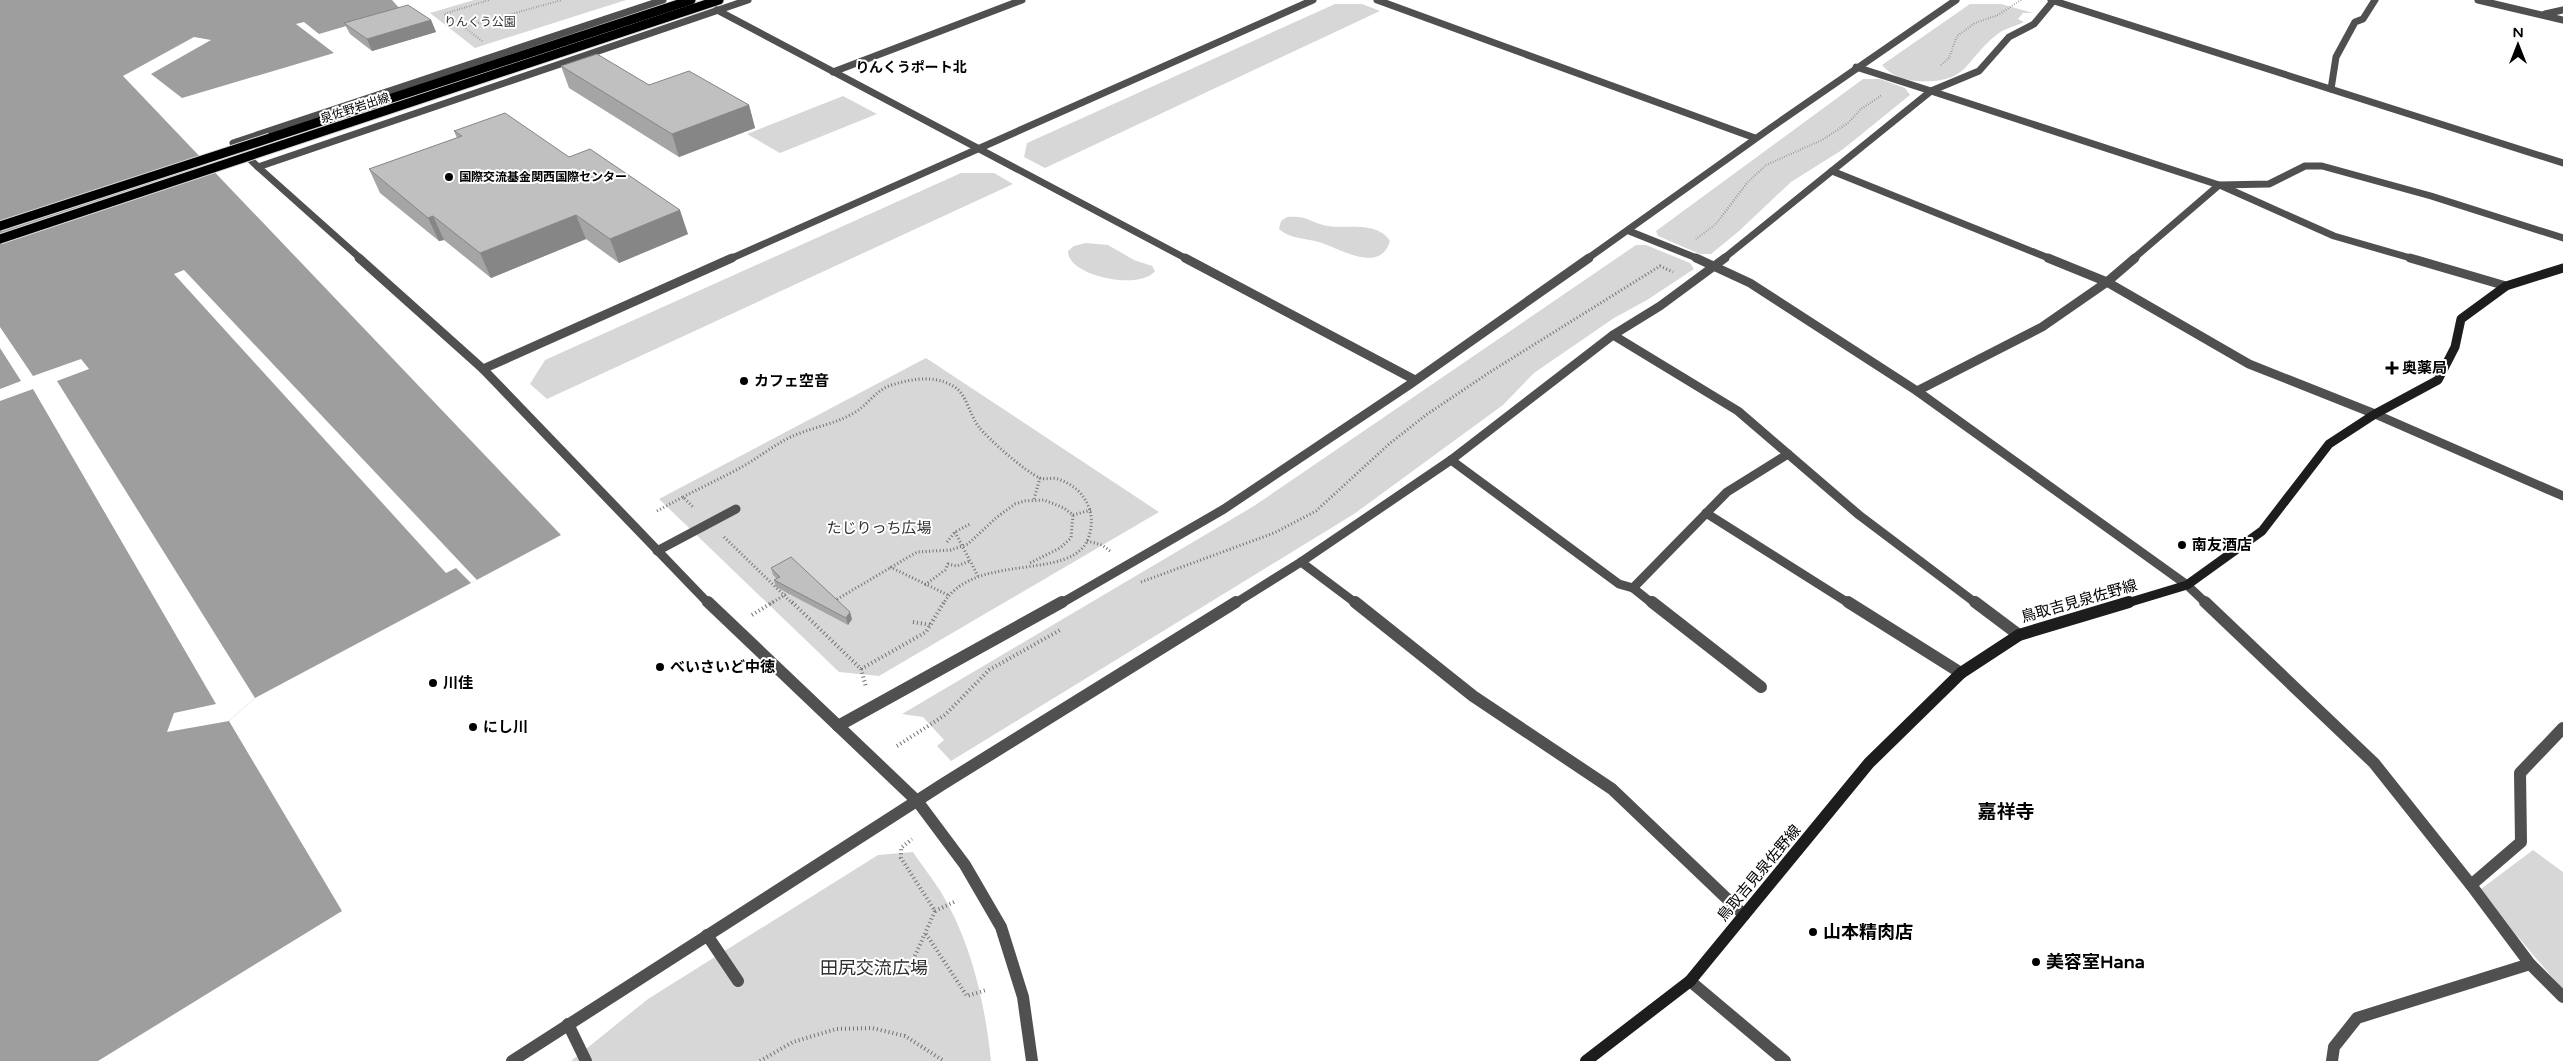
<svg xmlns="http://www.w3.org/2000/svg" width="2563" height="1061" font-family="'Varela Round','Noto Sans JP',sans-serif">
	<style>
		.green { fill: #d7d7d7 }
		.water { fill: #9e9e9e }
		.pier { fill: #fff }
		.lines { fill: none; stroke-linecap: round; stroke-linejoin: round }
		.primary-casing { stroke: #dbdbdb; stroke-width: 11 }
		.path-far2 { stroke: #727272; stroke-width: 2; stroke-dasharray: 0.5 2; stroke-linecap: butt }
		.path-far1 { stroke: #727272; stroke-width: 3; stroke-dasharray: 1 2.5; stroke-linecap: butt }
		.path { stroke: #727272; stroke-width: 4; stroke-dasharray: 1 3; stroke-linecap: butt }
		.service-far2 { stroke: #505050; stroke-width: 7 }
		.service-far1 { stroke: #505050; stroke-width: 9 }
		.service { stroke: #505050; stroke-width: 12 }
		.minor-far2 { stroke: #505050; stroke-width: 7 }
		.minor-far1 { stroke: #505050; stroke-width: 9 }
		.minor { stroke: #505050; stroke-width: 12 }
		.tertiary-far2 { stroke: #505050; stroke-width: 7 }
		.tertiary-far1 { stroke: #505050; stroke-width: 9 }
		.tertiary { stroke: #505050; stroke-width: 12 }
		.secondary-far1 { stroke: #1d1d1d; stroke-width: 9 }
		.secondary { stroke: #1d1d1d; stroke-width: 12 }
		.primary { stroke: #000; stroke-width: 9 }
		.primary-bridge-casing { stroke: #dbdbdb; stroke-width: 11; stroke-linecap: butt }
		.primary-bridge { stroke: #000; stroke-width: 9 }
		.wall { fill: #a5a5a5 }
		.shaded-wall { fill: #868686 }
		.building { fill: #c0c0c0; stroke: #868686 }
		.poi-dot { fill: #000; stroke: #fff; stroke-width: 2 }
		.labels { text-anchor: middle; stroke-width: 4; stroke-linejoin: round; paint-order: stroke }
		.far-park-label { font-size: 12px; fill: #2e2e2e; stroke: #fff }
		.far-street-label { font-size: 12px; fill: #000; stroke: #fff }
		.far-poi-label { font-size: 12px; font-weight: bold; fill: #000; stroke: #fff; text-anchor: start }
		.far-neighbourhood-label { font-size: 14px; font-weight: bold; fill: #000; stroke: #fff }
		.poi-label { font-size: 15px; font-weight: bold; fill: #000; stroke: #fff; text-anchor: start }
		.park-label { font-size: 15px; fill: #2e2e2e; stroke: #fff }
		.street-label { font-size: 15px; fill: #000; stroke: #fff }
		.near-poi-label { font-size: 18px; font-weight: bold; fill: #000; stroke: #fff; text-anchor: start }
		.near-park-label { font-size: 18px; fill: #2e2e2e; stroke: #fff }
		.near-neighbourhood-label { font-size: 19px; font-weight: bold; fill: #000; stroke: #fff }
	</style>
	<rect width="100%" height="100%" fill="#fff"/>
	<g class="green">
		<path d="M474,0H626L475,48L430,13Z"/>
		<path d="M1335,4H1362L1380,11L1045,168L1024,157L1027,143Z"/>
		<path d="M1970,4H2001L2033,13H2023L2018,19L2024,22C2016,26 2006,28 1999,33C1964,59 1971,84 1917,81C1904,80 1890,75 1882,65Z"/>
		<path d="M1863,79H1880L1905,88L1910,95L1842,150L1791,182L1739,231L1711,254H1700L1658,236L1656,231Z"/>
		<path d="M843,96L877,114L780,153L747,134Z"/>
		<path d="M961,173H994L1013,184L547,399L530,384L545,360Z"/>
		<path d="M1287,217C1308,215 1311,223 1328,226C1348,229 1377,221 1390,241C1380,275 1339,248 1319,242C1305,238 1290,239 1279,229L1281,221Z"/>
		<path d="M1086,243L1108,245L1134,260L1152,266L1155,271C1140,291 1067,276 1068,251L1074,246Z"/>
		<path d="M1636,245H1646L1690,263L1694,269L1647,300L1614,318L1534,373L1503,405L1354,514L951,761L937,746L944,740L923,717L902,714L1254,506Z"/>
		<path d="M926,358L1159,512L879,676L839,672L659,499Z"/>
		<path d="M2533,850L2563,872V990L2513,931L2481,889Z"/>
		<path d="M913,852C921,864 931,877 939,889C971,940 985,1003 991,1061H571L648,999L878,855Z"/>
	</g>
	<path class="water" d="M0,0H392L401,10L319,34L304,22L296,24L334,53L182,98L151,74L211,40L194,37L123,76L561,535L255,698L229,721L342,911L98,1061H0Z"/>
	<g class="pier">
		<path d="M184,270L477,580L471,583L456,568L446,573L174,274Z"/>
		<path d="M0,327L33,376L81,359L89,369L57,381L255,698L229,721L167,732L174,713L216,704L33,389L0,401V389L21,381L0,348Z"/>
	</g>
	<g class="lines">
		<g class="primary-casing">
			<g id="primary">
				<path d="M270,138L691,0"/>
				<path d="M282,145L719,0"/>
			</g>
		</g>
		<g class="path-far2">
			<path d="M464,27L444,14L489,0"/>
			<path d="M482,41L464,27L562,0"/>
			<path d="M1941,65L1949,58L1957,36L1975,23L1998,15L2021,0"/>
			<path d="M1696,239L1716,224L1747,183L1766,165L1822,140L1848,123L1861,109L1882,95"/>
		</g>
		<g class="path-far1">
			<path d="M683,497C704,486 726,476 747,464C760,456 772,447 785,440C806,428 831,426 852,414C868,406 876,388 895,384C915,378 938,375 956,388C967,396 970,416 979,427C987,438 1027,473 1040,478C1045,480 1053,477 1058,479C1085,488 1098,513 1088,539C1071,582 974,551 943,604"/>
			<path d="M1034,499L1040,478"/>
			<path d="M657,511L683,497L694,508"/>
			<path d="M1073,515L1091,510"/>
			<path d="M955,532L978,576"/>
			<path d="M724,537L793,604"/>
			<path d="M1087,541L1102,545L1110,551"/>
			<path d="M947,542L955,532L970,524"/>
			<path d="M890,567L948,595"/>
			<path d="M1141,582L1274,533L1316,511L1389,444L1426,415L1490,372L1660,266L1673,272"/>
			<path d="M925,585L945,570L948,564L957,566L970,561"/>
			<path d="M834,601L917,552L951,550L968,544L997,517L1015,504L1025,501L1044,500L1064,508L1073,515L1071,538L1060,548L1028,564"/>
			<path d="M770,604L791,591"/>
		</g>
		<g class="path">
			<path d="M792,602L861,669L866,687"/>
			<path d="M752,615L773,602"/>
			<path d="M913,622L931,625"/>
			<path d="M861,669L926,632L944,602"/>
			<path d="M897,746L945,715L989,670L1060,630"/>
			<path d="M935,911L954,902"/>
			<path d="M926,934L967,996L986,990"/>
			<path d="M910,967L935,911L901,858V848L912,839"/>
			<path d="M760,1061L793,1042L836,1029L872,1028L905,1036L944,1061"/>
		</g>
		<path class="service-far2" d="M1931,91L2219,185"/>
		<g class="service-far1">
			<path d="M1451,460L1619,584L1633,588"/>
			<path d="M657,551L736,509"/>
		</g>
		<g class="service">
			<path d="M707,935L738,981"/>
			<path d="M568,1024L586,1061"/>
		</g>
		<g class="minor-far2">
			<path d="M663,0L233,143L258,167L748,0"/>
			<path d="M2478,0L2563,20"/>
			<path d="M2545,14L2563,10"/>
			<path d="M1856,67L1931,91"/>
			<path d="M2331,89L2336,57L2355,22L2363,19L2375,0"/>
			<path d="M1832,171L2051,259"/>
			<path d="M2222,186L2334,236L2414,259"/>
			<path d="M1629,231L1699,259"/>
			<path d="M1723,259L1931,91L1979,71L2009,37L2034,24L2054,0"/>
			<path d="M2133,259L2219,185L2269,184L2305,166H2322L2431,196L2563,238"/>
		</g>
		<g class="minor-far1">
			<path d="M1696,258L1750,283L1917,391L2187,585L2207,604"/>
			<path d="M2048,258L2107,282L2249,364L2375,414L2563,496"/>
			<path d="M2410,258L2506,286"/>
			<path d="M1613,335L1738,411L1859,515L1977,604"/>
			<path d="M1917,391L2042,327L2107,282L2135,258"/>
			<path d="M1706,513L1850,604"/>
			<path d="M1301,562L1357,604"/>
			<path d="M1234,604L1301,562L1451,460L1613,335L1660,306L1725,258"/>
			<path d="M1653,604L1633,588L1727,492L1788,454"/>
		</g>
		<g class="minor">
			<path d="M1355,602L1473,696L1612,789L1744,915"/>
			<path d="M1652,602L1761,687"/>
			<path d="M1848,602L1961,673"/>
			<path d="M1975,602L2019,635"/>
			<path d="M2205,602L2374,763L2471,885L2530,964L2563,997"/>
			<path d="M2471,885L2521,842L2520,773L2563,728"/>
			<path d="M1690,981L1785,1061"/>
			<path d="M512,1061L943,784L1236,602"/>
			<path d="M2332,1061L2334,1047L2357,1018L2530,964"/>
		</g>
		<g class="tertiary-far2">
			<path d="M1377,0L1755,138"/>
			<path d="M2051,0L2563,163"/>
			<path d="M717,10L1187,259"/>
			<path d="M833,72L1022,0"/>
			<path d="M258,167L361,259"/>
			<path d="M730,259L1313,0"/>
			<path d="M1587,259L1772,127L1956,0"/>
		</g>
		<g class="tertiary-far1">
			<path d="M359,258L483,369L709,604"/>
			<path d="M1185,258L1415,380"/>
			<path d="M483,369L732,258"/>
			<path d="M1060,604L1224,509L1409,385L1589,258"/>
		</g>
		<g class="tertiary">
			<path d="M708,602L918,802L965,865L1001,927L1023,997L1032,1061"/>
			<path d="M838,726L1062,602"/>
		</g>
		<path class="secondary-far1" d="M2124,604L2187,585L2262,531L2329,444L2375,414L2438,380L2455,347L2461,319L2506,286L2563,268"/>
		<path class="secondary" d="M1586,1061L1690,981L1869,763L1961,673L2019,635L2129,602"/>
		<use href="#primary" class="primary"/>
		<g class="primary-bridge-casing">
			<g id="primary-bridge">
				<path d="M0,226L270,138"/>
				<path d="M0,239L282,145"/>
			</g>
		</g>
		<use href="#primary-bridge" class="primary-bridge"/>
	</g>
	<g class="wall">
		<path d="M431,20L436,32L372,51L350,34L344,23Z"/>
		<path d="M561,66L749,105L755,128L679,157L569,88Z"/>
		<path d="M454,131L569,157L688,234L619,263L586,239L491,278L444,240L439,241L380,193L369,169L457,138Z"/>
		<path d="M771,568L852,619L848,625L776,587L774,580L777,579L773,575Z"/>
	</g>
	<g class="shaded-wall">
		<path d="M431,20L436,32L372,51L367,39Z"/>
		<path d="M749,105L755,128L679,157L672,134Z"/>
		<path d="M680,210L688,234L619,263L610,239Z"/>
		<path d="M576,215L586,239L491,278L480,253Z"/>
		<path d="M433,216L444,240L439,241L428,218Z"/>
		<path d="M850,612L852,619L848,625L846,618Z"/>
	</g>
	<g class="building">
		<path d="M408,5L431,20L367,39L344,23Z"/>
		<path d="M597,54L649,85L689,71L749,105L672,134L561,66Z"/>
		<path d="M505,113L569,157L590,149L680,210L610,239L576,215L480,253L433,216L428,218L369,169L462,136L454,131Z"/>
		<path d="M791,557L850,612L846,618L774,580L780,577L771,568Z"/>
	</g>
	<g class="poi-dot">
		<circle cx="449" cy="177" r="5"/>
		<path d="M2389.5 360.5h5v5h5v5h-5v5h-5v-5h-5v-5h5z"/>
		<circle cx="744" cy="381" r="5"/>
		<circle cx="2182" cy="545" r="5"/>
		<circle cx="660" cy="667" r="5"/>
		<circle cx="433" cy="683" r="5"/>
		<circle cx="473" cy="727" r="5"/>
		<circle cx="1813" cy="932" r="5"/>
		<circle cx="2036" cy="962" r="5"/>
	</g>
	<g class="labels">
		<g class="far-park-label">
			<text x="480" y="26">りんくう公園</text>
		</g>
		<g class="far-street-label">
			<text transform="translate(355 108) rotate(-18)" y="4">泉佐野岩出線</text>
		</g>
		<g class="far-poi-label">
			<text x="459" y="181">国際交流基金関西国際センター</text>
		</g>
		<g class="far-neighbourhood-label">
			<text x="911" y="72">りんくうポート北</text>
		</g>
		<g class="poi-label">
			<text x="2402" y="373">奥薬局</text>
			<text x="754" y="386">カフェ空音</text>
			<text x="2192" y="550">南友酒店</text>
			<text x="670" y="672">べいさいど中徳</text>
			<text x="443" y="688">川佳</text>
			<text x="483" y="732">にし川</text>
		</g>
		<g class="park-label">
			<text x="879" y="533">たじりっち広場</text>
		</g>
		<g class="street-label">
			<text transform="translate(2079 601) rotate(-16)" y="5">鳥取吉見泉佐野線</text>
			<text transform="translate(1759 873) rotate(-50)" y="5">鳥取吉見泉佐野線</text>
		</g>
		<g class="near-poi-label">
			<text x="1823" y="938">山本精肉店</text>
			<text x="2046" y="968">美容室Hana</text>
		</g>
		<g class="near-park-label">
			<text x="874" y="974">田尻交流広場</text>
		</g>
		<g class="near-neighbourhood-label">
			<text x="2006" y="818">嘉祥寺</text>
		</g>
	</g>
	<g transform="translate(2518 45)" stroke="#ffffff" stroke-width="4" paint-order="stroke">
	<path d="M0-4L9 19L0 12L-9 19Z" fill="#000000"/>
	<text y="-8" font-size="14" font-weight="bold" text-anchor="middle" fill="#000000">N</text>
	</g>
</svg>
